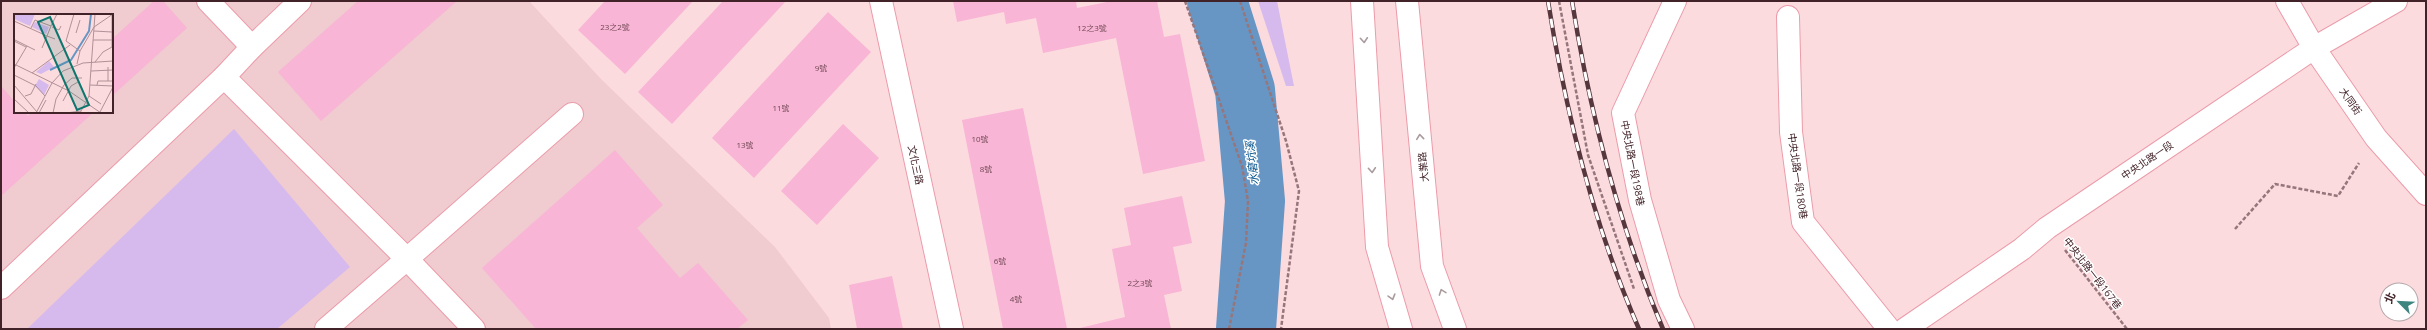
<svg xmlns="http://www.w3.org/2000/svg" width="2427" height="330" font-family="'Open Sans','Noto Sans TC',sans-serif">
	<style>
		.built { fill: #f0cbd0; fill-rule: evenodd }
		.green { fill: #d6baee }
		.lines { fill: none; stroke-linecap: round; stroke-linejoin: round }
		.river { stroke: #6796c5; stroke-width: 60 }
		.building { fill: #f8b5d5 }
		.minor-casing { stroke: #eb9ca9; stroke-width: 24 }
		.major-casing { stroke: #eb9ca9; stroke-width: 24 }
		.path { stroke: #96767b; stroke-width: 2.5; stroke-dasharray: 4 2; stroke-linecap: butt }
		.minor { stroke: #fff; stroke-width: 22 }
		.major { stroke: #fff; stroke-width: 22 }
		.rail-casing { stroke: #56373d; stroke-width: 4.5 }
		.rail { stroke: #fff; stroke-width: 3; stroke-dasharray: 9; stroke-linecap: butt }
		.oneway { stroke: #aa9c9e }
		.labels { text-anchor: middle; stroke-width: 3; stroke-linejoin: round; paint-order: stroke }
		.number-label { font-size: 8px; fill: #6f4753 }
		.street-label { font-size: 10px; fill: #412228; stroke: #fff }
		.water-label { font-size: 11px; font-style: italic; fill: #03528c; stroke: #fff }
		.inset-river { fill: none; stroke: #6796c5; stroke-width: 2 }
		.inset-road { fill: none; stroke: #b19196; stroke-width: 1 }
		.view { fill: #0f766e; fill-opacity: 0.15; stroke: #0f766e; stroke-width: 2 }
		.inset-edge { fill: none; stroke: #412228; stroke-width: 2 }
	</style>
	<rect width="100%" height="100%" fill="#fcdbdf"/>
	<path class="built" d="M1,1H529L601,79L775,247L829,318L831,329H1ZM15,15H112V112H15Z"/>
	<g class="green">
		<path d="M1258,1H1277L1294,86H1286Z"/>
		<path d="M234,129L350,267L277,329H27Z"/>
	</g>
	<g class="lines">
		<path class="river" d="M1217,1L1245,90L1255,201L1246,329"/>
	</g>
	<g class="building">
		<path d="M154,1H163L187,28L112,96V39Z"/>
		<path d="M358,1H457L321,121L278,72Z"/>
		<path d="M605,1H693L625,74L578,30Z"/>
		<path d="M723,1H786L672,124L638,92Z"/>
		<path d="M953,1H1076L1077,8L1112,1H1157L1164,37L1180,34L1205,161L1143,174L1116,38L1043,53L1036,18L1006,24L1004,12L957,22Z"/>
		<path d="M828,12L871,52L754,178L712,138Z"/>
		<path d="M1,86L15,102V112H24L28,116L32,112H94L1,196Z"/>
		<path d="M1023,108L1060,292L1067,329H1003L962,120Z"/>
		<path d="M843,124L879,158L817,225L781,191Z"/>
		<path d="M615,150L663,205L637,228L680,278L698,263L748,320L737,329H536L482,268Z"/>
		<path d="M1182,196L1192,243L1173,247L1182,291L1164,295L1171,329H1076L1125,317L1112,249L1131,245L1124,208Z"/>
		<path d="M892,276L903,329H857L849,285Z"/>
	</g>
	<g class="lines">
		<g class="minor-casing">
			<g id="minor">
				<path d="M208,1L252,47L224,77"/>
				<path d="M881,1L952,329"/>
				<path d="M1675,1L1623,113L1640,200L1669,300L1683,329"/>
				<path d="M2287,1L2314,48L2376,138L2426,194"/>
				<path d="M1788,17L1791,132L1803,222L1889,329"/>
				<path d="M252,47L300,1"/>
				<path d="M1,288L224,77L407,259L572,114"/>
				<path d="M326,329L407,259L474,329"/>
				<path d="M1905,329L2022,249L2047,228L2314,48L2396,1"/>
			</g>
		</g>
		<g class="major-casing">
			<g id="major">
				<path d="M1362,1L1377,247L1401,329"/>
				<path d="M1407,1L1432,266L1455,329"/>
			</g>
		</g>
		<g class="path">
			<path d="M1185,1L1242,166L1248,201L1246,243L1229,329"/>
			<path d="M1240,1L1286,141L1299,191L1281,329"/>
			<path d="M1559,1L1588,155L1634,289"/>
			<path d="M2235,229L2275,184L2338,196L2359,163"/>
			<path d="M2065,250L2127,329"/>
		</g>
		<use href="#minor" class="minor"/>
		<use href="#major" class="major"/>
		<g class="rail-casing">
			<g id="rail">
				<path d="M1548,1C1566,114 1593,224 1639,329"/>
				<path d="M1572,1C1590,114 1618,223 1663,329"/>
			</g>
		</g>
		<use href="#rail" class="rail"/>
	</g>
	<defs><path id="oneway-chevron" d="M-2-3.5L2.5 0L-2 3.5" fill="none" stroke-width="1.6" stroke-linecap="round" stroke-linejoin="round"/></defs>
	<g class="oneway">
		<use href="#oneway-chevron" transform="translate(1364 40) rotate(86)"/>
		<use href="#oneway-chevron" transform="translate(1420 137) rotate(-96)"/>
		<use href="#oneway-chevron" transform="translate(1372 170) rotate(86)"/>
		<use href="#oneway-chevron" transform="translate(1442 292) rotate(-110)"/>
		<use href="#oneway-chevron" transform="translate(1392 297) rotate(74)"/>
	</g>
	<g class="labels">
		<g class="number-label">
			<text x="615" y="30">23之2號</text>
			<text x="1092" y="31">12之3號</text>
			<text x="821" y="71">9號</text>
			<text x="781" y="111">11號</text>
			<text x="980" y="142">10號</text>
			<text x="745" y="148">13號</text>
			<text x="986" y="172">8號</text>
			<text x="1000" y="264">6號</text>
			<text x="1140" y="286">2之3號</text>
			<text x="1016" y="302">4號</text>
		</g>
		<g class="street-label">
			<text transform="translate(2351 101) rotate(55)" y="4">大同街</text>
			<text transform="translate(2147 160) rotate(-34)" y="4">中央北路一段</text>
			<text transform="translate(1633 163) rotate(79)" y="4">中央北路一段198巷</text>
			<text transform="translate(916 165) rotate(78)" y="4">文化三路</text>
			<text transform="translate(1423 167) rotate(-96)" y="4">大業路</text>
			<text transform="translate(1798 176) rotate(82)" y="4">中央北路一段180巷</text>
			<text transform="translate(2093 273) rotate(52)" y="4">中央北路一段167巷</text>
		</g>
		<g class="water-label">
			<text transform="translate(1252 163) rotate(-96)" y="4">水磨坑溪</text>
		</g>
	</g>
	<g transform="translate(14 14)">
		<rect width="99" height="99" fill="#fcdbdf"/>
		<path d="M0,0H21L16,12L0,5ZM21,8L35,13L32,20L18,13ZM35,47L40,53L27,60L22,58ZM25,65L35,71L30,81L21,72Z" fill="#d6baee"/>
		<path class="inset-river" d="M36,56L57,46L75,17L77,0"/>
		<path class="inset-road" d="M60,0L52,27L66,37M98,1V33M0,7L33,22L28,34M37,12L43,0M38,13L45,16L47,12M17,14L21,6L37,12L33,22L41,25M80,17L98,18M62,19L66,6M1,26L21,36M79,26H99M0,27L12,33M81,48L89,38L98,33M0,50L55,77L87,99M63,50L66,37L80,13L99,0M0,54L13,32M77,57L99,56M18,59L56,31M0,61L22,72L31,82M94,67V53M0,71L23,98M76,71L99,72M83,71L84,67H99M11,82L17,80L22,70M75,82L87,90M0,85L15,99M49,87L57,72L64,68M86,98L99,73M22,99L38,69L49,57L69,49L99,47M25,99L32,86M39,99L42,85L50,71L58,64H68M52,99L67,97M66,99L75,82L81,0"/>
		<path class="view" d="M36,3L75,91L63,96L24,8Z"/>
		<rect width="99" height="99" class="inset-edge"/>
	</g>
	<rect width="2427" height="330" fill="none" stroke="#412228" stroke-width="4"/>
	<g transform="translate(2399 302) rotate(294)"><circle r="19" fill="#ffffff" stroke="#b3a7a9"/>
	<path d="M0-3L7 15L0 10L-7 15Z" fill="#3e8580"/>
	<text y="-6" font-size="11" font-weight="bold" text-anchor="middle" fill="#412228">北</text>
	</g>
</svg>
